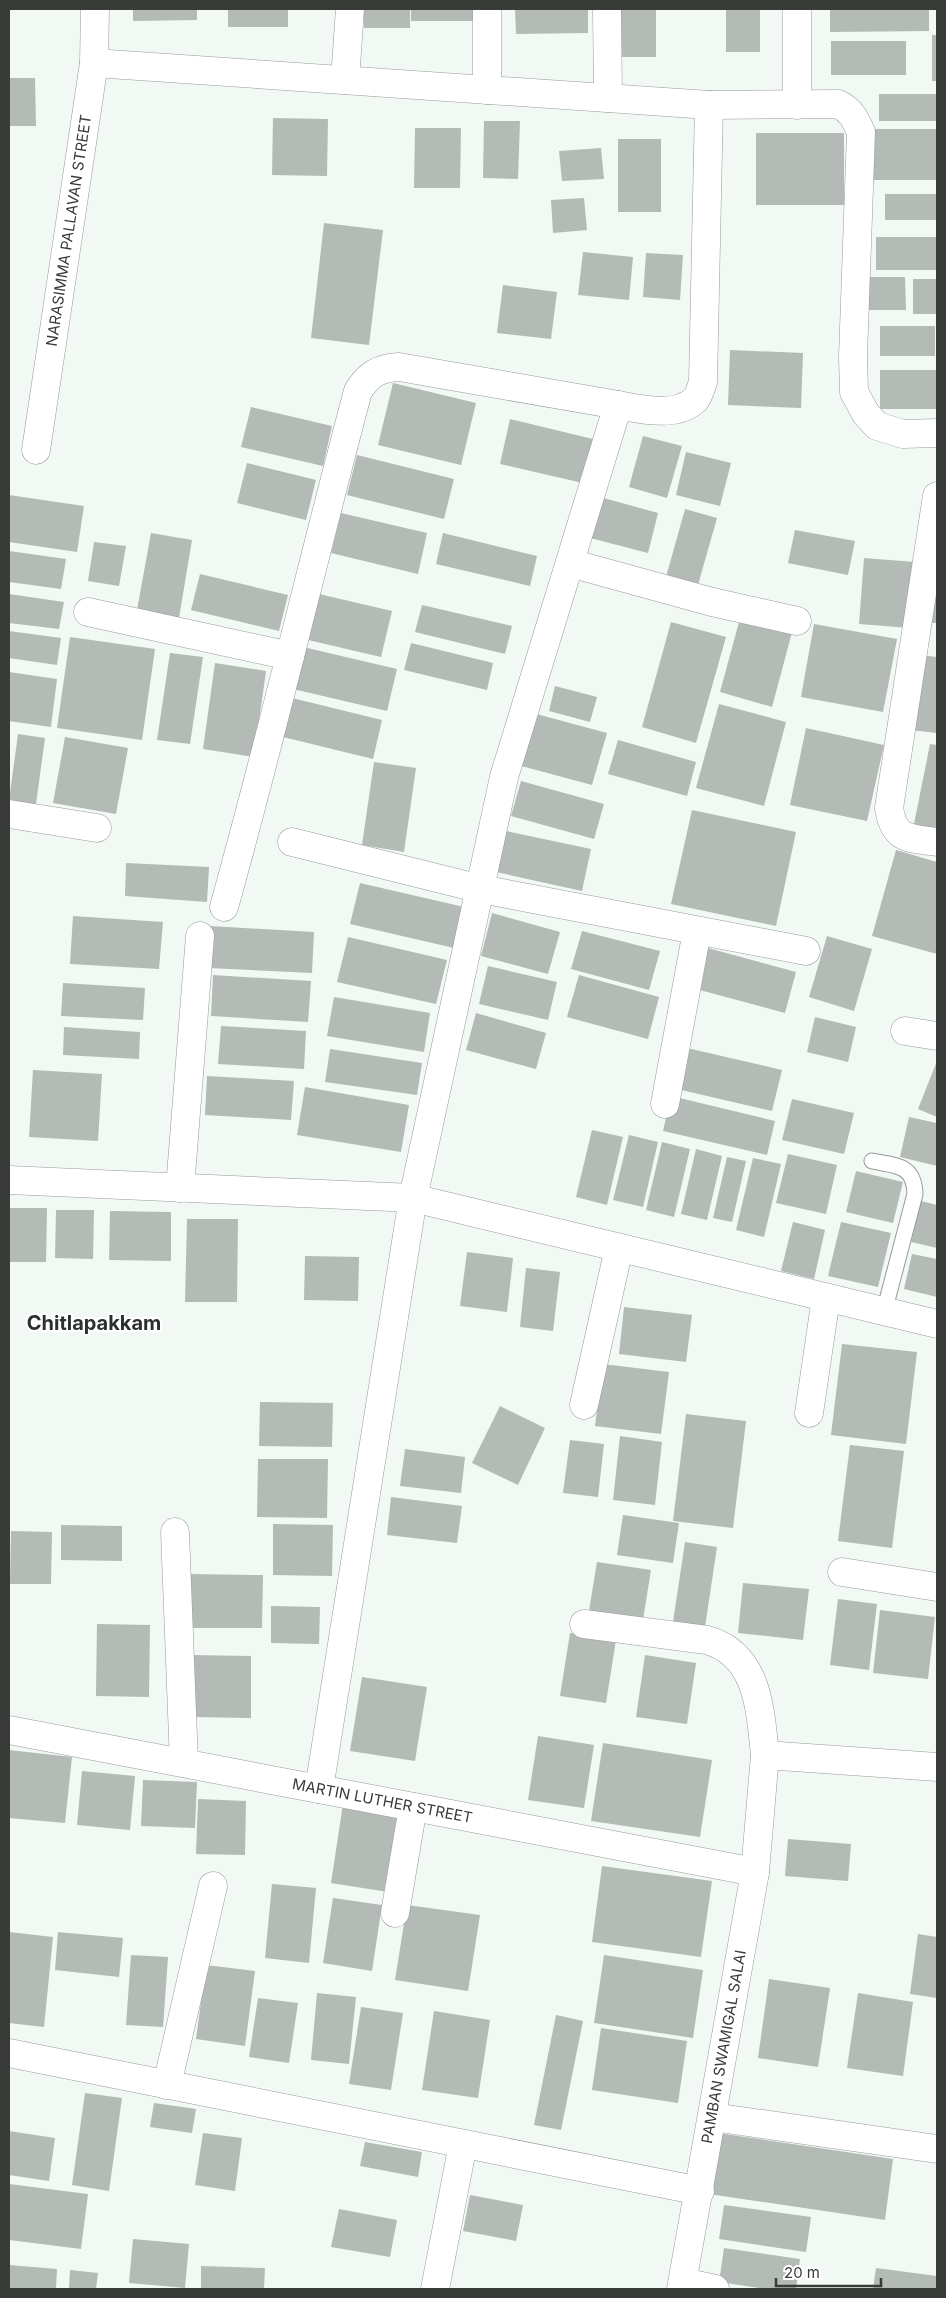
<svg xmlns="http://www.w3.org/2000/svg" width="946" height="2298" font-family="Inter,sans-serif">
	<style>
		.building { fill: #b4bab6 }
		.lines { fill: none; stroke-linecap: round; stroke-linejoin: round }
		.service-casing { stroke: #969b97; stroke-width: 17 }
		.minor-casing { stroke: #969b97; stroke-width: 29 }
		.tertiary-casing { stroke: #969b97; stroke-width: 29 }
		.service { stroke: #fff; stroke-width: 15 }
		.minor { stroke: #fff; stroke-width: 28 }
		.tertiary { stroke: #fff; stroke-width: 28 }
		.labels { text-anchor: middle; stroke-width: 4.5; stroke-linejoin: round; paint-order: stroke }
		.street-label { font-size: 15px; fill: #393b39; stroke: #fff }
		.district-label { font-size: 20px; font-weight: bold; fill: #2d312e; stroke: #fff }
	</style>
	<rect width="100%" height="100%" fill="#f2f8f3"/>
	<g class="building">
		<path d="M133,9H197V20L133,21Z"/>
		<rect x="228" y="9" width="60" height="18"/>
		<path d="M363,9H410V28H364Z"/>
		<rect x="411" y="9" width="64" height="12"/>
		<path d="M515,9H588V33L516,34Z"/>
		<rect x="616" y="9" width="40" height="48"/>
		<rect x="726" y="9" width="34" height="43"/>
		<path d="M830,9H929V31L830,32Z"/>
		<rect x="932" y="35" width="5" height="46"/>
		<rect x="831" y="41" width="75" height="34"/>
		<path d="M9,78H35L36,126H9Z"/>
		<rect x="879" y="94" width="58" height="27"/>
		<path d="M273,118L328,119L327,176L272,175Z"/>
		<path d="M484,121H520L518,179L483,178Z"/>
		<path d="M415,128H461L460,188H414Z"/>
		<path d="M872,129H937V180H873Z"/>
		<rect x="756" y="133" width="88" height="72"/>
		<rect x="618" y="139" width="43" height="73"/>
		<path d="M601,148L604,179L562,181L559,151Z"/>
		<rect x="885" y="194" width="52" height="26"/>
		<path d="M584,198L587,230L553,233L551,200Z"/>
		<path d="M324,223L383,230L369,345L311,338Z"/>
		<rect x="876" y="237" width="61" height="33"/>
		<path d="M583,252L633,257L629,300L578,295Z"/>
		<path d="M646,253L683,255L680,300L643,297Z"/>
		<path d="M865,277H905L906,310H865Z"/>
		<rect x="913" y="279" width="24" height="35"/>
		<path d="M503,285L557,292L551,339L497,333Z"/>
		<rect x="880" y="326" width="55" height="30"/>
		<path d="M730,350L803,353L801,408L728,405Z"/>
		<rect x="880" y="370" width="57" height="39"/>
		<path d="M393,383L476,403L461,465L378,445Z"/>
		<path d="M251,407L332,426L323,466L241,447Z"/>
		<path d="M510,419L597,440L587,484L500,464Z"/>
		<path d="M643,436L682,446L667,498L629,487Z"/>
		<path d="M686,452L731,463L720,506L676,495Z"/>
		<path d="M357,455L454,479L444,519L347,495Z"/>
		<path d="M247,463L316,480L306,520L237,503Z"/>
		<path d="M9,495L84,506L77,552L9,542Z"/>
		<path d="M600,497L658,513L648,553L590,538Z"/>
		<path d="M685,509L717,518L698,585L666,577Z"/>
		<path d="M341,513L427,533L418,574L331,553Z"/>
		<path d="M795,530L855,541L848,575L788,563Z"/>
		<path d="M151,533L192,540L179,618L137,610Z"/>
		<path d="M443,533L537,556L530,586L436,564Z"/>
		<path d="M94,542L126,546L119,586L88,581Z"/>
		<path d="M9,551L66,559L61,589L9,582Z"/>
		<path d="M864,558L915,562L910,628L859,624Z"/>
		<path d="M935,568L937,569V623H932Z"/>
		<path d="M200,574L288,595L279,631L191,610Z"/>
		<path d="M9,594L64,602L59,629L9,623Z"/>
		<path d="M319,594L392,611L381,657L308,640Z"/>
		<path d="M422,605L512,626L505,654L415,632Z"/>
		<path d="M742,611L794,625L772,707L720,692Z"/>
		<path d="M671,622L726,637L696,743L642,727Z"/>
		<path d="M814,624L897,639L883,712L801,697Z"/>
		<path d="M9,631L61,638L57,665L9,658Z"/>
		<path d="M70,637L155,649L142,740L57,728Z"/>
		<path d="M411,643L493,663L487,690L404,670Z"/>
		<path d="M303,647L397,669L387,711L293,689Z"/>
		<path d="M170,653L203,657L190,744L157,740Z"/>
		<path d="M920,655L937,657V733L910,730Z"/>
		<path d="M215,663L266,671L254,757L203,749Z"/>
		<path d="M9,672L57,679L51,727L9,721Z"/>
		<path d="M555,686L597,697L590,722L549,711Z"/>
		<path d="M288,697L382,720L373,759L279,736Z"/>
		<path d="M719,704L786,722L764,806L696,788Z"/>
		<path d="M529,712L607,733L592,785L514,764Z"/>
		<path d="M806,728L884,745L867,821L790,805Z"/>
		<path d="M18,734L45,738L36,804L9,800Z"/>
		<path d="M65,737L128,748L116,814L53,803Z"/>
		<path d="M618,740L696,762L687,796L608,774Z"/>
		<path d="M930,744L937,745V829L914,824Z"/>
		<path d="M374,762L416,768L404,852L362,845Z"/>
		<path d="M521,781L604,804L594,839L511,816Z"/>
		<path d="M692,810L796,832L776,926L671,904Z"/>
		<path d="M506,831L591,849L582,891L496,872Z"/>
		<path d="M896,850L937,862V954L872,936Z"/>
		<path d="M126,863L209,867L207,902L125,896Z"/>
		<path d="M360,883L464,907L454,948L350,924Z"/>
		<path d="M492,913L560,932L548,974L481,956Z"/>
		<path d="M73,916L163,922L159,969L70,964Z"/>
		<path d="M210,926L314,932L312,973L208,968Z"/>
		<path d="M582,931L660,951L649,990L571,969Z"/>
		<path d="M827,936L872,949L854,1011L809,997Z"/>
		<path d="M348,937L447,960L436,1004L337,982Z"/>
		<path d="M708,948L796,972L785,1013L696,989Z"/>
		<path d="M488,966L557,982L548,1020L479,1004Z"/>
		<path d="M213,975L311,981L308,1022L211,1016Z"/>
		<path d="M579,975L659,997L648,1039L567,1017Z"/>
		<path d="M63,983L145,988L143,1020L61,1016Z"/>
		<path d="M334,997L430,1013L424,1052L327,1036Z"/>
		<path d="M476,1013L546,1033L536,1069L466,1050Z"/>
		<path d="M815,1017L856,1027L848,1062L807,1052Z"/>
		<path d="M221,1026L306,1031L304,1069L218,1064Z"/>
		<path d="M64,1027L140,1032L139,1059L63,1055Z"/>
		<path d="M687,1048L782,1070L772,1111L677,1089Z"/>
		<path d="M330,1049L422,1063L417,1095L325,1082Z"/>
		<path d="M937,1061V1117L918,1109Z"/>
		<path d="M33,1070L102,1074L98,1141L29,1137Z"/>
		<path d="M207,1076L294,1081L291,1120L205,1115Z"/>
		<path d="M305,1087L409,1105L401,1152L297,1135Z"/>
		<path d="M671,1096L775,1121L767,1155L663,1131Z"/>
		<path d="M792,1099L854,1113L844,1154L782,1140Z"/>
		<path d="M909,1117L937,1123V1166L900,1157Z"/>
		<path d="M592,1130L623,1137L607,1205L576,1197Z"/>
		<path d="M629,1135L658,1142L643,1207L613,1200Z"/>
		<path d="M662,1142L690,1149L674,1217L646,1210Z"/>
		<path d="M696,1149L722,1156L707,1220L681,1214Z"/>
		<path d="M788,1154L837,1165L826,1214L776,1203Z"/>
		<path d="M727,1157L746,1161L732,1222L713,1218Z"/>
		<path d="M753,1158L781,1164L764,1237L736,1230Z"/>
		<path d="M856,1171L903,1182L893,1223L846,1212Z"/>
		<path d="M921,1201L937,1205V1248L911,1242Z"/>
		<path d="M9,1208H47L46,1262H9Z"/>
		<path d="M56,1210H94L93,1259L55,1258Z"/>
		<path d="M110,1211L171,1212V1261L109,1260Z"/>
		<path d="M187,1219H238L237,1302H185Z"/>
		<path d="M793,1222L825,1230L814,1279L781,1271Z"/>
		<path d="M841,1222L891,1233L878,1287L828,1276Z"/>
		<path d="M467,1252L513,1258L507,1312L460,1306Z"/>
		<path d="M912,1254L937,1259V1297L904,1289Z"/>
		<path d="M305,1256L359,1257L358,1301L304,1300Z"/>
		<path d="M526,1268L560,1272L553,1331L520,1327Z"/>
		<path d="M624,1307L692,1315L686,1362L619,1354Z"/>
		<path d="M842,1344L917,1352L906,1444L831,1435Z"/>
		<path d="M603,1364L669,1372L661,1434L595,1426Z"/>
		<path d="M260,1402L333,1403L332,1447L259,1446Z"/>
		<path d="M500,1406L545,1428L518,1485L472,1463Z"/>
		<path d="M686,1414L746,1421L733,1528L673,1521Z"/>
		<path d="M620,1436L662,1442L655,1505L613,1500Z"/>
		<path d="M570,1440L604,1444L598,1497L563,1493Z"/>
		<path d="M850,1445L904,1451L892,1548L838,1541Z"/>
		<path d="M405,1449L465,1457L461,1493L400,1486Z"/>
		<path d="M258,1459H328L327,1518L257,1517Z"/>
		<path d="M391,1497L462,1506L457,1543L387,1535Z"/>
		<path d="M623,1515L679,1523L673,1563L617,1555Z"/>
		<path d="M273,1524L333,1525L332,1576L273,1575Z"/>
		<path d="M61,1525L122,1526V1561L61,1560Z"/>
		<path d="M11,1531L52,1532L51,1584H10Z"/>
		<path d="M685,1542L717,1547L705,1627L673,1622Z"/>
		<path d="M597,1562L651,1570L642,1626L588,1617Z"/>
		<path d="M187,1574L263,1575L262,1628H186Z"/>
		<path d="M743,1583L809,1589L803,1640L738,1633Z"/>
		<path d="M838,1599L877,1604L869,1670L830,1665Z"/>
		<path d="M271,1606L320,1607L319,1644L271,1643Z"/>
		<path d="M880,1610L935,1617L928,1679L873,1673Z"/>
		<path d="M97,1624L150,1625L149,1697L96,1696Z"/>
		<path d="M570,1633L616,1640L606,1703L560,1696Z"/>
		<path d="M192,1655L251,1656V1718L191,1717Z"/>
		<path d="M645,1655L696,1663L687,1724L636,1717Z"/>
		<path d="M362,1677L427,1687L415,1761L350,1751Z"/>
		<path d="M538,1736L594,1745L584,1808L528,1800Z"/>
		<path d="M603,1743L712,1760L700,1837L591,1821Z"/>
		<path d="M9,1750L72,1757L65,1823L9,1818Z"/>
		<path d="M82,1771L135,1776L130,1830L77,1825Z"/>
		<path d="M143,1780L197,1782L195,1828L141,1826Z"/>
		<path d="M198,1799L246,1801L245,1855L196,1854Z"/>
		<path d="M343,1804L401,1812L388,1892L331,1883Z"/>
		<path d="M788,1839L851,1844L848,1881L785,1876Z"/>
		<path d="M602,1866L712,1881L701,1957L592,1942Z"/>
		<path d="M272,1884L316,1888L309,1963L265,1958Z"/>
		<path d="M333,1898L382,1905L372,1971L323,1963Z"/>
		<path d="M407,1905L480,1915L468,1991L395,1980Z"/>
		<path d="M9,1932L53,1937L44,2027L9,2023Z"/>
		<path d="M58,1932L123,1938L119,1977L55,1970Z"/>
		<path d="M918,1934L937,1937V1998L910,1994Z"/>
		<path d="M131,1955L168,1957L163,2027L126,2025Z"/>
		<path d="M604,1955L703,1970L693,2038L594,2023Z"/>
		<path d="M206,1965L255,1971L245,2046L196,2039Z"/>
		<path d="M769,1979L830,1988L818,2067L758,2058Z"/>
		<path d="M317,1993L356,1997L349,2064L311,2060Z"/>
		<path d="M858,1993L913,2002L903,2076L847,2068Z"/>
		<path d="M258,1998L298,2003L289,2063L249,2057Z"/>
		<path d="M361,2007L403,2013L391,2090L349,2084Z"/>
		<path d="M434,2011L490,2020L478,2098L422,2090Z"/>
		<path d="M556,2015L583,2021L561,2130L534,2125Z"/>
		<path d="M601,2028L687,2041L678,2103L592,2090Z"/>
		<path d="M85,2093L122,2098L109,2191L72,2185Z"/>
		<path d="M154,2103L196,2109L192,2133L150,2127Z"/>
		<path d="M9,2131L55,2138L49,2181L9,2175Z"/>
		<path d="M203,2133L242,2138L235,2191L195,2185Z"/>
		<path d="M718,2133L893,2159L885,2220L709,2194Z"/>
		<path d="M365,2142L422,2152L418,2177L360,2166Z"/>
		<path d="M9,2184L88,2194L81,2249L9,2240Z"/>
		<path d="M470,2195L523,2205L516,2241L463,2231Z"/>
		<path d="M724,2205L811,2217L806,2252L719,2239Z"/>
		<path d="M339,2209L397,2220L390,2257L331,2247Z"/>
		<path d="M133,2239L189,2244L185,2288L129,2283Z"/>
		<path d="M724,2248L800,2259L796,2289H766L719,2282Z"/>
		<path d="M9,2265L57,2269L56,2289H9Z"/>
		<path d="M201,2266L265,2268L264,2289H201Z"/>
		<path d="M876,2268L937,2276V2289H873Z"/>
		<path d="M70,2270L98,2273L96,2289H69Z"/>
	</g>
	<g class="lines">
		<g class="service-casing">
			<path id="service" d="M872,1161C896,1166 914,1164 915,1194L884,1312"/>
		</g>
		<g class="minor-casing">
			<g id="minor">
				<path d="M607,9L608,98"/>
				<path d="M797,9V105"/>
				<path d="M94,63L709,105L838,104C851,110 855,119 861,132L853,357L854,392L866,414L877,426L903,434L937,433"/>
				<path d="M345,80L350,9"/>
				<path d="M487,90V9"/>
				<path id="s1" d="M36,450L94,63L95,9"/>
				<path d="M937,496L889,808C894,840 908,838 937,842"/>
				<path d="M570,563L712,602L797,621"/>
				<path d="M88,612L290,656"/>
				<path d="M9,814L97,828"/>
				<path d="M292,842L481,889L806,951"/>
				<path d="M224,907C272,736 312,563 358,391C369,374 379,368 399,367L618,405"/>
				<path d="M905,1031L937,1036"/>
				<path d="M665,1104L697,931"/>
				<path d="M9,1180L413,1198L937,1324"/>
				<path d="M180,1188L200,936"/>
				<path d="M584,1405L619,1248"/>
				<path d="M809,1413L826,1298"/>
				<path d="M175,1532L184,1763"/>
				<path d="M842,1572L937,1587"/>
				<path d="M584,1624L707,1640C759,1655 760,1710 765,1755"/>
				<path id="s2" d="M9,1730L755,1872"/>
				<path d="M319,1789L413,1198L504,777L618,405C640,409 676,418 695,400C699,396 701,387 703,382L709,105"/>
				<path d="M395,1913L413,1807"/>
				<path d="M9,2053L700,2191"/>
				<path d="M167,2085L213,1886"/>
				<path d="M713,2117L937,2149"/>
				<path d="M683,2282L715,2289"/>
				<path d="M435,2289L463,2144"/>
			</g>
		</g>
		<g class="tertiary-casing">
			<g id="tertiary">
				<path id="s3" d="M681,2289L755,1872L765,1755L937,1767"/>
			</g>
		</g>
		<use href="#service" class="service"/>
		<use href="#minor" class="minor"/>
		<use href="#tertiary" class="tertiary"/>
	</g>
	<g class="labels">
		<g class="street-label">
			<text dy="5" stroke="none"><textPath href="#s1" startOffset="222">NARASIMMA PALLAVAN STREET</textPath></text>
			<text dy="5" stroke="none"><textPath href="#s2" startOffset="380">MARTIN LUTHER STREET</textPath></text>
			<text dy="5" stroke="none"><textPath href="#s3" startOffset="246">PAMBAN SWAMIGAL SALAI</textPath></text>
		</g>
		<g class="district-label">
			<text x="94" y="1330">Chitlapakkam</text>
		</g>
	</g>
	<rect width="946" height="2298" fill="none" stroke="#393b39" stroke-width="20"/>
	<path d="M776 2278v8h105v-8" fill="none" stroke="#393b39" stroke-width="2.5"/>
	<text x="784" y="2278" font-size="15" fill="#393b39" stroke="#ffffff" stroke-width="4" paint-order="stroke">20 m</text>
</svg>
